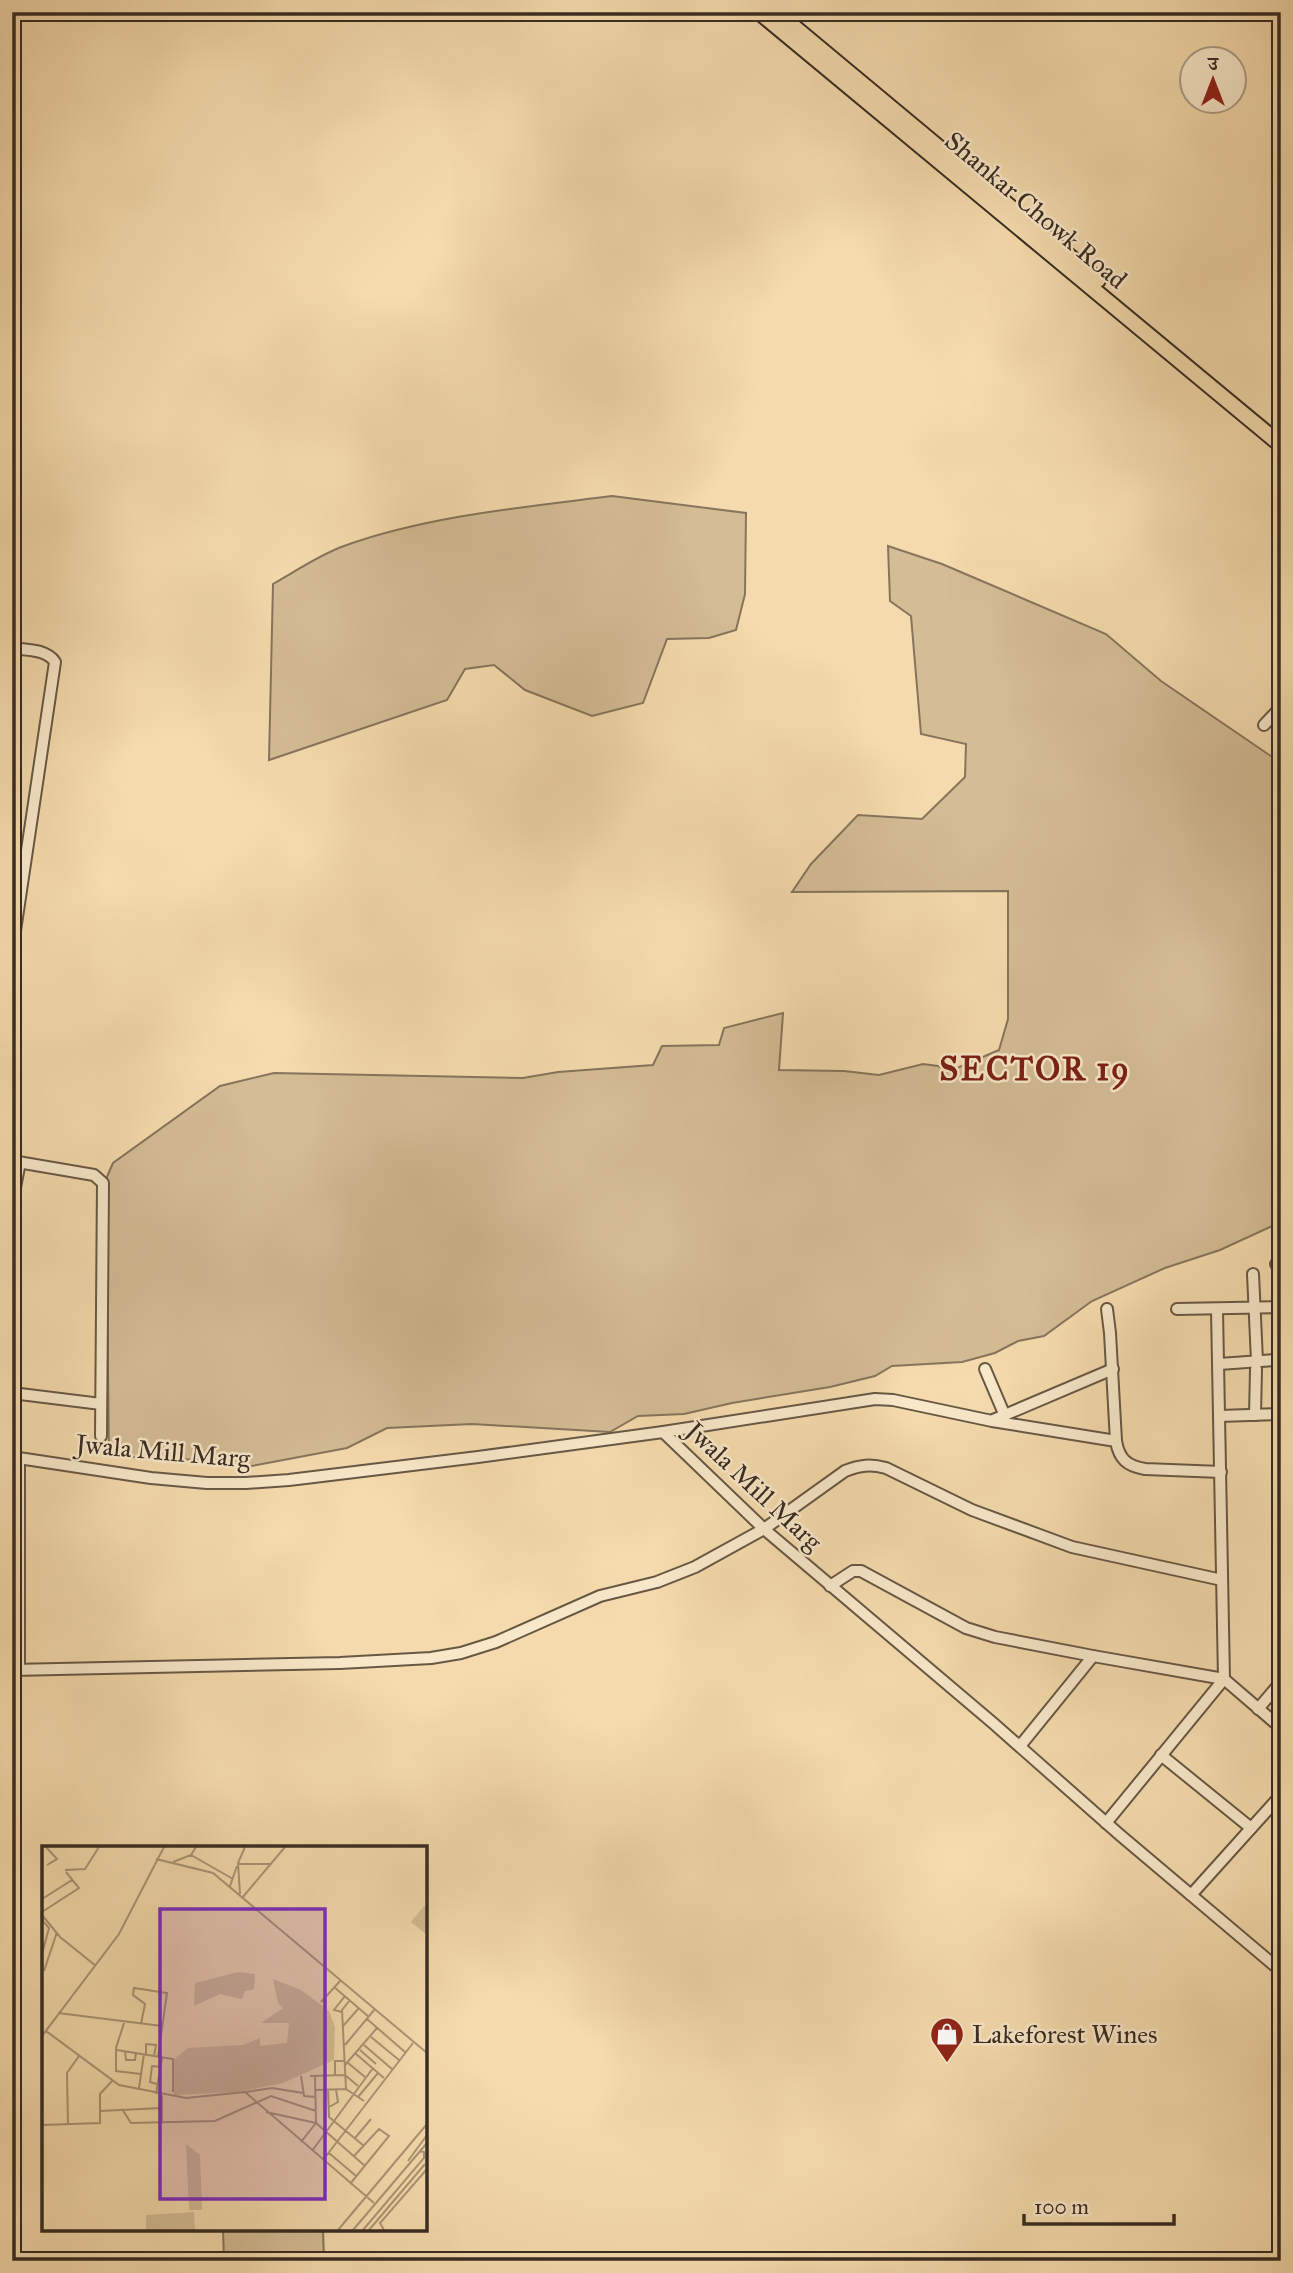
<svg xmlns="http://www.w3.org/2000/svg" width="1293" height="2273" font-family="'IM FELL Great Primer','Noto Serif Devanagari',serif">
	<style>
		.green { fill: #d4bc95; stroke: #86745c; stroke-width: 2 }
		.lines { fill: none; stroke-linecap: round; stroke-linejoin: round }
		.minor-casing { stroke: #675844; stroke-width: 14 }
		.major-casing { stroke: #382c22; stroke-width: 18 }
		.minor { stroke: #f8e7c9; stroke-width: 10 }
		.major { stroke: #f4daac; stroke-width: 14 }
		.labels { text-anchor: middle; stroke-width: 5; stroke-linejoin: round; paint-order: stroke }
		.street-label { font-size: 26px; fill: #382c22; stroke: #f8e7c9 }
		.poi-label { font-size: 26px; fill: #382c22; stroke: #f8e7c9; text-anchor: start }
		.district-label { font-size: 33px; font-weight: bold; letter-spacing: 2px; fill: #7a1f14; stroke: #f8e7c9 }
		.inset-road { fill: none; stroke: #a99475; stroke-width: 2 }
		.view { fill: #7b2cbf; fill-opacity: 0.15; stroke: #7b2cbf; stroke-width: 3.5 }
		.inset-edge { fill: none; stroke: #382c22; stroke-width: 3.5 }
	</style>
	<rect width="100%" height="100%" fill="#f4daac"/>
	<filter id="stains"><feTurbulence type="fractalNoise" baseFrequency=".00286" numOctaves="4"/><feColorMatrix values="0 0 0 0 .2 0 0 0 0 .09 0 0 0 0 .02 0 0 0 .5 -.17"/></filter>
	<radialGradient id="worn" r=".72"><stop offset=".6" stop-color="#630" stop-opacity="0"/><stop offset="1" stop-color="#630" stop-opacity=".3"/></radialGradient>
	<g class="green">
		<path d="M612,496L746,513L745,594L736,630L709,638L667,639L643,703L592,716L525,690L494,665L465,669L447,700L269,760L273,584C296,571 319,555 344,546C427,516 525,507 612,496Z"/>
		<path d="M888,546L942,564L1106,634L1161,681L1281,763V1222L1220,1250L1165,1268L1092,1301L1044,1336L1018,1341L995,1353L962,1362L892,1366L875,1376L830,1387L732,1403L684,1414L638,1416L610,1432L472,1424L387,1428L347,1448L241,1468L200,1460L109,1456L106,1179L113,1163L220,1086L274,1073L523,1078L558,1072L653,1065L662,1046L719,1045L724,1028L783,1013L779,1070L844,1071L879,1075L923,1064L938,1066L948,1072L999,1050L1008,1019V891L792,892L811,864L858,815L922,819L965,777L966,744L921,734L911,616L890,601Z"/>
		<path d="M223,2229H323L324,2261H224Z"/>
	</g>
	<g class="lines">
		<g class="minor-casing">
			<g id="minor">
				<path d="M12,648C26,650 47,649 55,662L12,951"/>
				<path d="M1264,725L1281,707"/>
				<path d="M12,1161L94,1175L103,1183L101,1436"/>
				<path d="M12,1203L20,1162"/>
				<path d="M1276,1264L1281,1265"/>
				<path d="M1253,1274L1257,1361"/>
				<path d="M1107,1309L1110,1333L1116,1441C1119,1459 1127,1466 1145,1469L1221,1472"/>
				<path d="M1177,1309L1281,1307"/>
				<path d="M1219,1364L1277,1360"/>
				<path d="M985,1369L1005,1416"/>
				<path d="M12,1393L101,1404"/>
				<path d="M1255,1415L1256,1369"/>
				<path d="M1219,1416L1281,1414"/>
				<path d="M993,1420L1113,1369"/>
				<path d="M663,1432L875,1399L893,1400L992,1421L1116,1441"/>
				<path d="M12,1457L151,1478L207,1483H246L289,1480L478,1457L663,1432L764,1529L993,1723L1120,1835L1281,1971"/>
				<path d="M19,1459V1670"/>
				<path d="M830,1586L853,1571H861L966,1628L995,1637L1093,1656L1224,1679L1281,1728"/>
				<path d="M12,1670L340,1663L431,1658L461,1653L496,1642L600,1596L657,1582L695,1567L764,1529L845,1471C860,1465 871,1464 886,1468L972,1510L1072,1547L1222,1580"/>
				<path d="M1258,1709L1281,1682"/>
				<path d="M1020,1746L1093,1656"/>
				<path d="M1161,1755L1251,1828"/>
				<path d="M1106,1823L1224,1679L1217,1310"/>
				<path d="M1191,1895L1281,1795"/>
			</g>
		</g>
		<g class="major-casing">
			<g id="major">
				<path d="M759,12L1281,445"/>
				<path d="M776,12L1098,280"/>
			</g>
		</g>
		<use href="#minor" class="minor"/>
		<use href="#major" class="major"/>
	</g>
	<defs>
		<g id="shop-pin" transform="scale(1.75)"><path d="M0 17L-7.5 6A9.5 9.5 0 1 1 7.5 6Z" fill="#8f2418" stroke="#f8e7c9"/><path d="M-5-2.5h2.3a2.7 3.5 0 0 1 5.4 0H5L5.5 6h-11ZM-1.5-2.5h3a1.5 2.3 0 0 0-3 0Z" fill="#fff"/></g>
	</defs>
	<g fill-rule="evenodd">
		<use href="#shop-pin" x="947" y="2034"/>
	</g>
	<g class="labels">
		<g class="street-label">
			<text transform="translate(1036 210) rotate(40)" y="9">Shankar Chowk Road</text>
			<text transform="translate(163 1451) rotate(5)" y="9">Jwala Mill Marg</text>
			<text transform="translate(754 1486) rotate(43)" y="9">Jwala Mill Marg</text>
		</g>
		<g class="poi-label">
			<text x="972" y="2043">Lakeforest Wines</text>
		</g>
		<g class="district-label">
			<text x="1035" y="1080">SECTOR 19</text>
		</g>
	</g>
	<g transform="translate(42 1846)">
		<rect width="385" height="385" fill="#f4daac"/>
		<path d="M382,60L385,63L384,88L369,76ZM196,126L213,128L212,143L203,145L200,153L178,148L152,160L153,137ZM231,133L259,144L287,165L293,181L292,214L241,237L196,246L132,249L131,214L146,202L201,199L218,192V200L245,197L247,177H219L241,162L236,157ZM144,298L158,309L160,364H147ZM152,366L153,384H104V369Z" fill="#d4bc95"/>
		<path class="inset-road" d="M4,1L15,13L5,19M149,9L191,33M114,13L171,27L385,207M131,16L149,9L154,1M197,18H228M23,24L43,23L57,1M188,40L195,20M198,48L196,17L203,1M200,52L243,1M0,53L30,34M0,66L37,42L24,26M0,69L18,91L54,120M0,74L7,82L0,108M2,125L15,86M292,141L327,171M308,154L300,164L304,243L322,255M279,156L298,135M300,166L292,164L303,150M16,167L120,180M325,173L363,206M82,177L74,202V225L99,228M99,178L103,158L91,149L92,142L125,147L116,211M301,180L317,162M4,185L77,239L144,252L203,246L332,357M0,190L77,88L122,1M329,191L357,214M303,199L333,163M322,199L350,223M75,204L131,213V246M318,204L334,218M83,205L84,214H93L94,207M314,208L342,232M104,209V198L114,199L112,210M306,217L323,231M303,219L335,182M293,229V215H302M259,230L262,250L274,251M268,230L303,229L316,240M115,238L108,236L110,220L119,221M97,242L102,208M286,243L287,271L322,300M274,244L304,243M204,246L230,242L261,247M114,248L120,212M120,249V276M316,251L336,227M287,261L296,256L294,243M80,263L89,277L173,275L229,250L274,265M58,265L120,262M224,266L274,277L323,320M0,279L58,277V248L70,235M26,279L25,227L37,210M313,292L329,273M259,296L274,277L273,230M270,305L331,222M287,307L314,330M281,314L371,197M366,315L385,289M308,338L347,290L337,283L312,310M296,384L385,278M311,384L385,297M321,384L382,312V306L377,305M327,384L383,318M342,384L338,377L385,323"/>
		<path class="view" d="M118,63H283V353H118Z"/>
		<rect width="385" height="385" class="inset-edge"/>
	</g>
	<rect width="1293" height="2273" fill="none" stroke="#f4daac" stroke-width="42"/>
	<rect x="14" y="14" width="1265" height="2245" fill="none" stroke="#382c22" stroke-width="3.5"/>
	<rect x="21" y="21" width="1251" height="2231" fill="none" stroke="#382c22" stroke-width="2"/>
	<g transform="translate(1213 80)"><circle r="33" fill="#f8e7c9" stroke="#ab9c86" stroke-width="2"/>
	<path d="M0-5L12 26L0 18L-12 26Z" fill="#8f2418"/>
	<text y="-10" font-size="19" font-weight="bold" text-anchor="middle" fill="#382c22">उ</text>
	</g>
	<path d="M1024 2214v10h150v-10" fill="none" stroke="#382c22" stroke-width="3.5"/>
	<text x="1034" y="2214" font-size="21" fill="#382c22" stroke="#f8e7c9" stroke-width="5" paint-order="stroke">100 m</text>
	<rect width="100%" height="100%" filter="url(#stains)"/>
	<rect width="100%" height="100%" fill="url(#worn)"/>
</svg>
